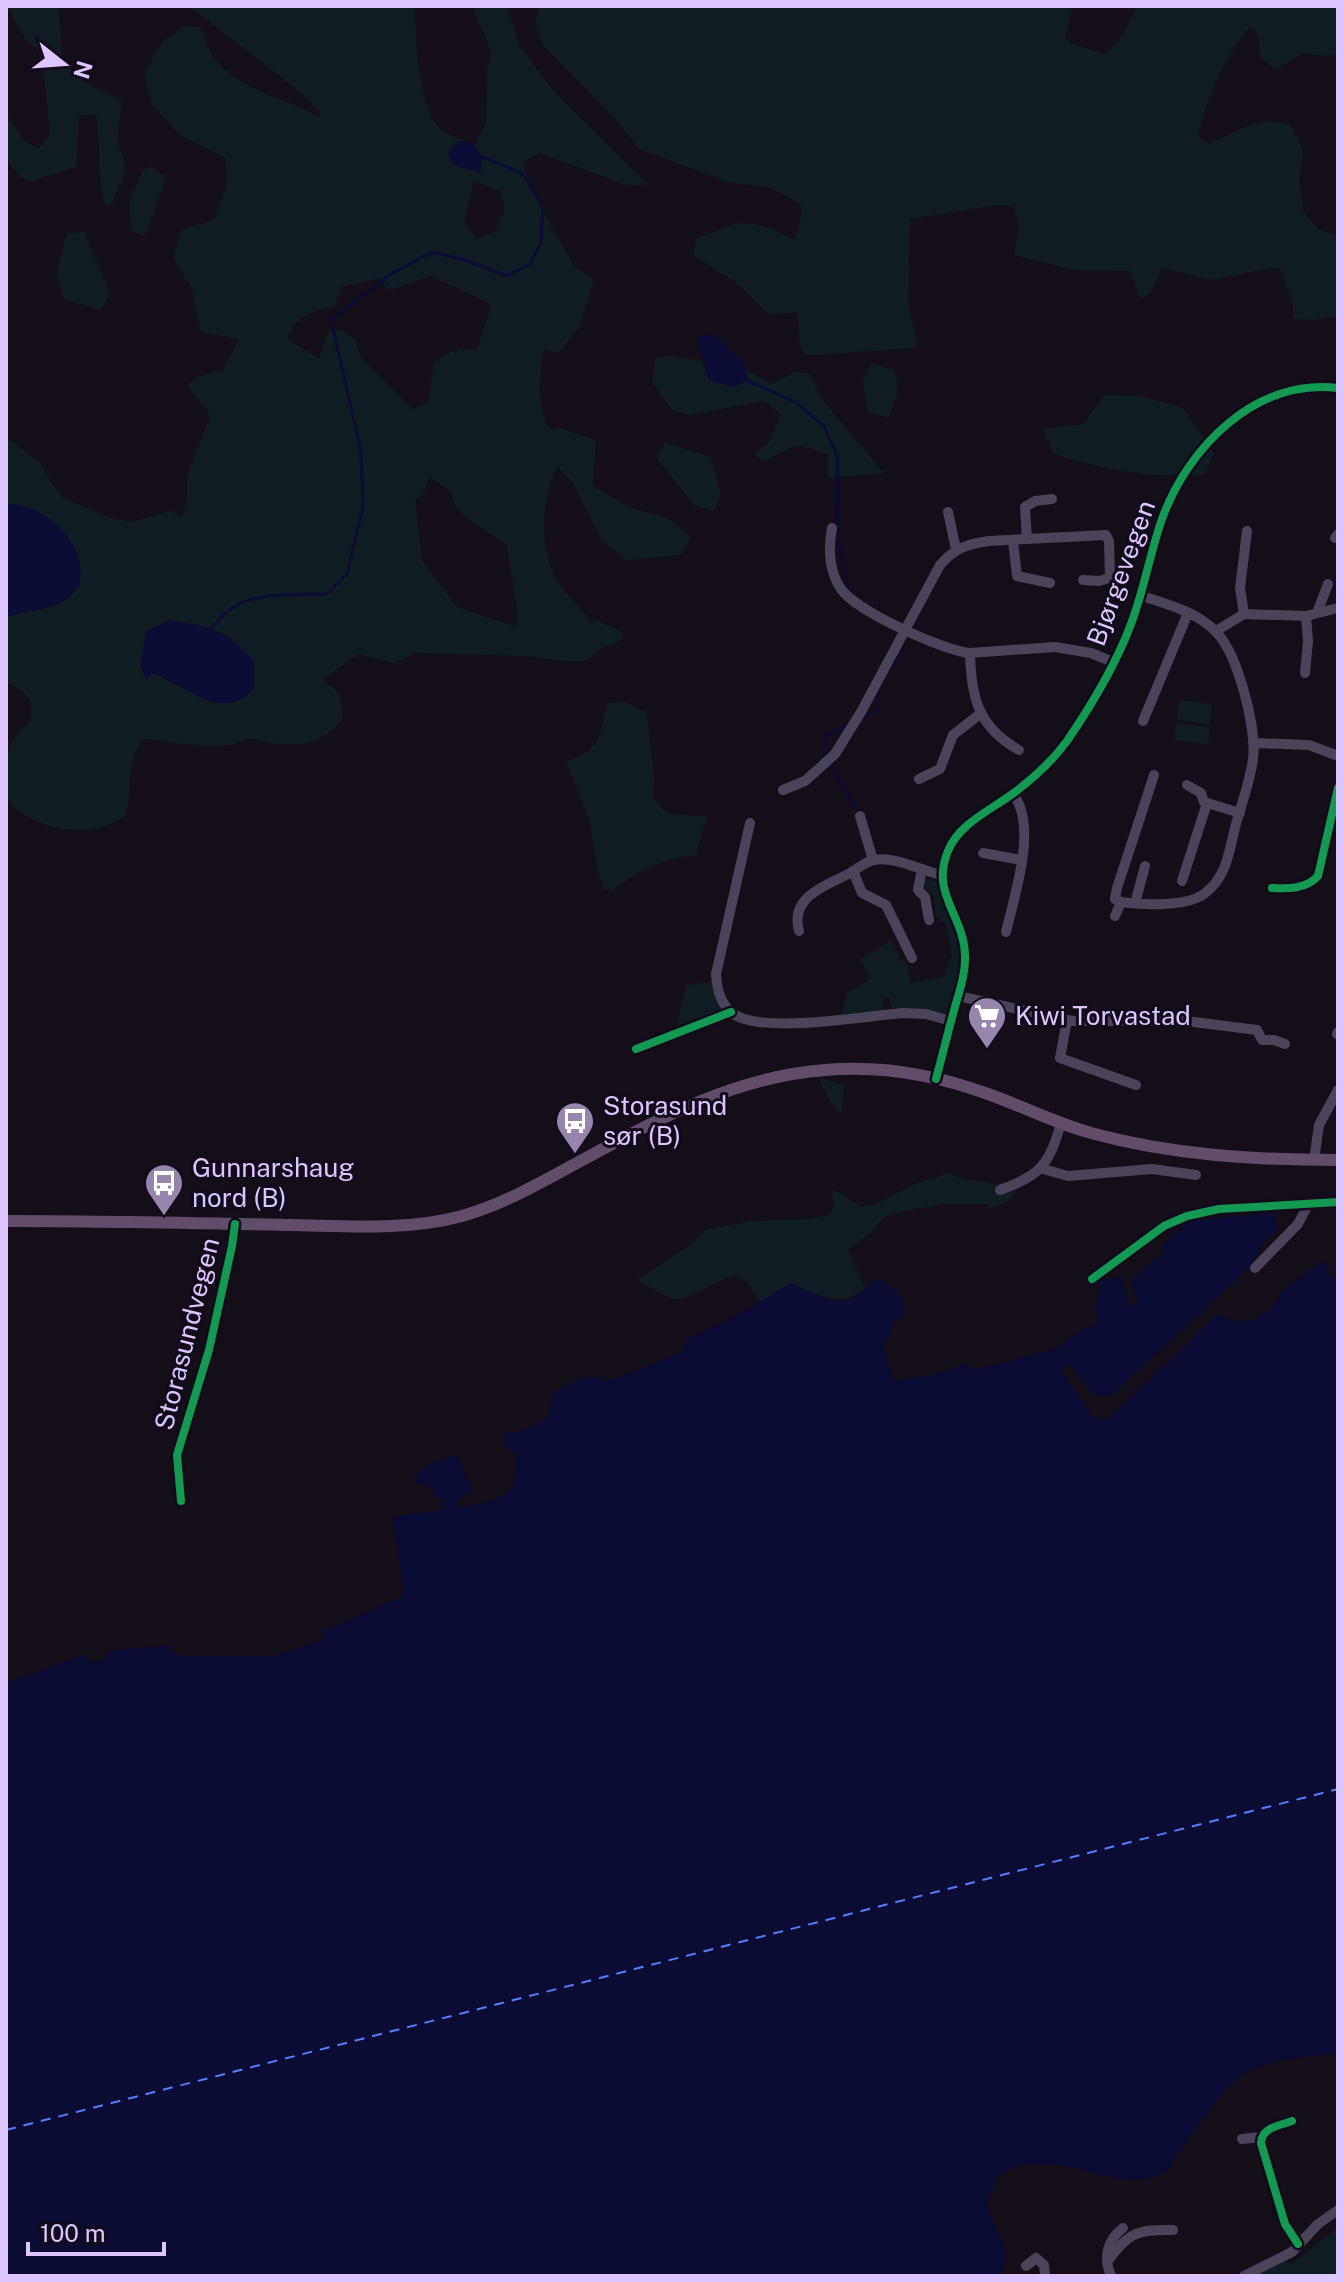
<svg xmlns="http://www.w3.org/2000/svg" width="1344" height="2282" font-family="'Public Sans',sans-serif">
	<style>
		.green { fill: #0f1d23; fill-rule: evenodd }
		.water { fill: #0a0c33 }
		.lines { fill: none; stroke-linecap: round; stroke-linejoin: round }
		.stream { stroke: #0a0c33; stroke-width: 3 }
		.ferry { stroke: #567efc; stroke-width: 2; stroke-dasharray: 10 8; stroke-linecap: butt }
		.minor { stroke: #4a4359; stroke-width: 10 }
		.major { stroke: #614c6a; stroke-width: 12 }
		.cycleway-casing { stroke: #120b1b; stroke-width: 13 }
		.cycleway { stroke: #139951; stroke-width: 8 }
		.labels { text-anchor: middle; stroke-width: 6; stroke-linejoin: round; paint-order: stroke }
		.street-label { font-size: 26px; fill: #ddc6fe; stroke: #120b1b }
		.poi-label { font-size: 26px; fill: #ddc6fe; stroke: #120b1b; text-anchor: start }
	</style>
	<rect width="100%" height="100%" fill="#130e18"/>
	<g class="green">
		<path d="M6,6H58L63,61L82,81L122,101L117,138L126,169L112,204L105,206C97,178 101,145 96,114L79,116L76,167L29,182C0,166 6,144 6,114L24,141L39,149L50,135L44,76L38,49L27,41Z"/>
		<path d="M189,6H415C415,35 419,106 438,127C445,134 457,137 465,142L458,141L480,173L483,157L474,147L486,121L487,72L491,51L472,6H507L520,47L555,93L648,185H626L540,153L524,162L528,184L574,266L594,280L580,326L558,354L544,349C538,374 537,409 550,430L559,428L596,440L593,486L631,508L668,518L691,537L681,555L627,560L603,542L572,482L557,466C541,503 538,548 559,584C568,599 584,607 591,624L596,620L623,632L621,640L602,648L586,661H565L526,656L415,653L394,663L358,654L325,678L326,683C342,691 342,701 342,718C325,746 294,747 266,742C259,741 255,738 248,739C241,739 237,744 231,745C203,749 172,741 144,739C122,768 135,788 125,816C91,841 31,831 6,798C6,781 3,762 10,746C13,737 20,733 26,726C41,704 25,691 6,682V617L68,599L80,585L79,561L13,504H6V437L39,462L56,490L64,498L108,517L131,522L171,511L182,517L187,500V476L210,417C205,404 194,397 188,385L199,376L223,370L239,339L201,332L192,289L173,258L182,229L213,220L227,186L226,158L180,135L152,105L144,75L160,44L184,26L200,27C205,38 209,53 217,61C244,93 287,97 319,117V111L304,95ZM474,182L500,191L505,209L495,232L475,239L464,218ZM431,276L490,304L488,318L476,350L459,349L456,354L452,350L434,363L428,403L413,409L361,357L355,339L341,330H329L319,359L287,338C299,314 308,312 334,307L342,287L380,278L388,291ZM430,477L451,492L457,509L464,516L507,545C509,573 519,599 517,627L457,607L422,560L415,499L422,497ZM203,626L230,637L214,704L154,673Z"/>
		<path d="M540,6H1073L1065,38L1073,44L1104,54C1121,42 1128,24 1137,6H1338V55L1324,56L1304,53L1275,69L1260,57L1259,36L1250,26C1225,56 1207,98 1198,136L1209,144C1237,131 1259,115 1291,125L1303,150L1299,178L1303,210L1317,228L1338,236V316L1313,320L1293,319V305L1281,269L1271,268L1212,280L1163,268L1150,293L1143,298L1139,297L1130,271L1074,270L1014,255L1019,226L1013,206L997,205L910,219L908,301L917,345L913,348L816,355L804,354L800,346L797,313L768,314L739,285L693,255L696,239C746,218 746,217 795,240L802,213L800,204L770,188L728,182L639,149L611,114L543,45L535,24Z"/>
		<path d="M152,166L166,178L145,236L132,231L129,202L143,170Z"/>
		<path d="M85,232C92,254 104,273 109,296L101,310L65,300L56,273L67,233Z"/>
		<path d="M671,356L702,361L709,380L748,381L745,369L772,384L794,372L809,373L824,402L884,473L828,478V454L797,445L763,462L755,453L769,442L781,414L764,401L689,415L672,410L652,382L655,358Z"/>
		<path d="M871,363L895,370L898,392L888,418L868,412L863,382Z"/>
		<path d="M1104,395L1140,396L1182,407L1214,453L1205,475C1154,479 1103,470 1054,454L1043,429L1084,424Z"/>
		<path d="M665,443L711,457L721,496L713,511L694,505L657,458Z"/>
		<path d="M1179,700L1212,704L1210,724L1177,720Z"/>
		<path d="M627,702L647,714L654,776L653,798L667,814L707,816L696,855C662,858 638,870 611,892L605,889L599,875L590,823L566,761C603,749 599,737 607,703Z"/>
		<path d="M1176,723L1210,727L1208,744L1174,740Z"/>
		<path d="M927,878L935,881L962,953L950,1006L944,1015L892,1008L889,997L882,999L883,1011L842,1015L847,993L871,979L860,959L892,940L901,961L907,963L911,983L943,977L952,956L947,925L935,915V897L921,885Z"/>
		<path d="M712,981L722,1008L721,1013L676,1031L686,985Z"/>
		<path d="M819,1078L844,1085L842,1114L830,1102Z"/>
		<path d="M948,1173L963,1179L1020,1187L1007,1202L989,1209L988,1204H944L898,1212L883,1218L870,1233L848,1250L865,1288C841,1310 817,1294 791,1283L760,1302L748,1282L733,1275L682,1299H671L637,1280L690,1245L705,1230L751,1221L809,1219L829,1215L834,1207L831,1190L839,1192L861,1207L876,1204L913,1185Z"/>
		<path d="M1338,2227V2276H1240L1276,2258L1292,2264Z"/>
	</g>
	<g class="water">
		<path d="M459,141L472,143L483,157L480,173L454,165L447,153Z"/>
		<path d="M713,334L744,362L748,381L732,387L709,380L699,348L698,336Z"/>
		<path d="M6,504C40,504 68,527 79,559C81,567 80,577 80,585C56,614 38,607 6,617Z"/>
		<path d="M169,620L203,626L230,637L254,661V689C222,723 187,687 154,673L146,680L140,665L146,631Z"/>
		<path d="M1275,1213L1278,1228L1265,1241L1250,1267L1111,1396L1096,1397L1068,1363L1061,1370L1094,1418L1107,1420L1217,1315L1241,1322L1254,1319L1268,1311L1284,1290L1321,1261L1327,1264L1331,1276L1338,1282V2053C1309,2057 1266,2059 1241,2076C1223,2089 1181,2149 1168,2170C1131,2193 1094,2168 1057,2165C1029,2163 1001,2161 991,2192C989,2198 987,2204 988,2209C993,2230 1019,2257 997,2276H6V1683L87,1654L89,1662L106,1661L107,1651L171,1645V1651L179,1656H273L324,1640L321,1632L404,1596L393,1517L442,1510L441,1497L434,1498V1489L414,1481L415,1476L429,1464L457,1455L473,1491L458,1500V1507C478,1504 497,1502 513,1488L517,1456L504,1444V1433C524,1431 536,1428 550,1413L552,1394L583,1377L603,1378L604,1383L683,1352L685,1340L733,1317L791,1283C808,1291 832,1306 851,1299C861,1294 867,1284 877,1279C893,1284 907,1299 905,1316L895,1321L883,1347L894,1381L936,1374L965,1364L976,1370L1054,1349L1082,1330L1099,1323L1095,1306L1098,1302L1100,1282L1120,1276L1131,1307L1138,1304L1131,1281L1164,1251L1162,1246L1189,1221Z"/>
	</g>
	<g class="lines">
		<g class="stream">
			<path d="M748,381L795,402L824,426L838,458L837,533L849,593"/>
			<path d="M211,629C216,624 222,616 228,611C253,591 297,595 327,594L347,574L363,506L361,451L331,320L393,273L432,252L465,260L507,276L530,264L541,243L543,207L523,174L483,157"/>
			<path d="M890,668L903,653L902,644"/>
			<path d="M863,717L879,709L878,687"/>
			<path d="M825,757V736L849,724"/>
			<path d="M829,764L858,811"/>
		</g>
		<path class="ferry" d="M6,2130L1338,1789"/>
		<g class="minor">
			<path d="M948,512L956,549"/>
			<path d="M832,528C828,548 829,572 841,589C856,611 944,651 970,653L1055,647L1091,653L1113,662"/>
			<path d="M1335,538L1338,534"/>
			<path d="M1027,539L1025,507L1035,501L1052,499"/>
			<path d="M1013,541L1017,576L1050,583"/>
			<path d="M1317,613L1328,584"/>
			<path d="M1244,614L1240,588L1247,531"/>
			<path d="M1216,631L1244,614L1306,616L1338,608"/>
			<path d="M970,653C971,697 978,727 1019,750"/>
			<path d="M1305,673L1308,641L1306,616"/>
			<path d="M1143,721L1188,613"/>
			<path d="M1253,743L1309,745L1338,756"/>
			<path d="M919,779L940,769L953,735L980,714"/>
			<path d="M1187,785L1201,793L1204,802L1240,813"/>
			<path d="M783,790L805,781L835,754L861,712L940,565C955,548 967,544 989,541L1106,535L1109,541L1110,578L1099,581L1083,580"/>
			<path d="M860,816L873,860"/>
			<path d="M750,823L716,974C717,989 720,1003 732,1013C760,1035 865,1016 903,1013L926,1014L951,1021"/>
			<path d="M983,853L1021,860"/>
			<path d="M922,869L918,890L925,897L929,920"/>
			<path d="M853,871L862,893L886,905L912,958"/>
			<path d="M1182,881L1207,803"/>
			<path d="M1272,888C1288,889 1306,889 1318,876L1338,788"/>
			<path d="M1121,902C1142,905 1186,907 1204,894C1228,876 1229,850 1236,824C1242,802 1250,782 1253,759C1257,729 1238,655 1217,633C1198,612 1167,604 1142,596"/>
			<path d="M1121,902L1115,899L1117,888L1154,775"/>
			<path d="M1135,903L1145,866"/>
			<path d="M1115,916L1121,902"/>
			<path d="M799,931C789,895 829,885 852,872C859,868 866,861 874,860C896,856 921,871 942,875"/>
			<path d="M1006,932C1015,893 1038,826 1013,794"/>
			<path d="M958,996L1072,1021H1186L1257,1030L1262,1040H1274L1285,1044"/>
			<path d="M1067,1020L1060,1058L1136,1085"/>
			<path d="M1337,1034L1338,1032"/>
			<path d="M636,1049L731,1012"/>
			<path d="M936,1079C942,1057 947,1036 953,1014C958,995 966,975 965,955C964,915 930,894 948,851C959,823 993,809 1015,792C1035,777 1053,760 1067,741C1091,706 1116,664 1131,624C1144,590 1150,553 1162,519C1188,447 1256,378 1338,388"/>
			<path d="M1314,1160L1319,1125L1338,1090"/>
			<path d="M1043,1169L1068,1176L1152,1169L1196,1175"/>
			<path d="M1000,1190C1041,1175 1049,1165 1061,1123"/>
			<path d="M1255,1268L1298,1224L1309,1203"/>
			<path d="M1092,1279L1164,1226L1187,1216L1219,1209L1338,1202"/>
			<path d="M181,1501L177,1455L209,1350L232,1246L235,1224"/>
			<path d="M1292,2121C1279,2126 1262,2127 1261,2143L1285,2224L1298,2244"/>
			<path d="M1242,2139L1261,2137"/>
			<path d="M1107,2262C1128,2233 1137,2229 1173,2230"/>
			<path d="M1026,2266L1036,2258L1044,2265L1045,2276"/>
			<path d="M1111,2276C1103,2257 1107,2240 1123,2228"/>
			<path d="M1244,2276L1292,2252L1318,2224L1338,2210"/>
		</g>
		<path class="major" d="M6,1221C101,1221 195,1223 290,1225C346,1226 407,1231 462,1216C502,1205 538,1184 575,1164C655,1121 732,1077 825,1070C880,1065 936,1075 988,1094C1022,1106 1055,1123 1091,1133C1171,1155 1255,1160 1338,1160"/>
		<g class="cycleway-casing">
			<g id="cycleway">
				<path d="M1272,888C1288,889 1306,889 1318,876L1338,788"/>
				<path d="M636,1049L731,1012"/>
				<path d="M936,1079C942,1057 947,1036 953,1014C958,995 966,975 965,955C964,915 930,894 948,851C959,823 993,809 1015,792C1035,777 1053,760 1067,741C1091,706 1116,664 1131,624C1144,590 1150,553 1162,519C1188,447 1256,378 1338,388"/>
				<path d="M1092,1279L1164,1226L1187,1216L1219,1209L1338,1202"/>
				<path d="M181,1501L177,1455L209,1350L232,1246L235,1224"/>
				<path d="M1292,2121C1279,2126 1262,2127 1261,2143L1285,2224L1298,2244"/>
			</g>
		</g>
		<use href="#cycleway" class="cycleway"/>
	</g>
	<defs>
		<g id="supermarket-pin" transform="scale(2)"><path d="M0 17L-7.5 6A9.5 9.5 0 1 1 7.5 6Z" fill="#9686ae" stroke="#120b1b"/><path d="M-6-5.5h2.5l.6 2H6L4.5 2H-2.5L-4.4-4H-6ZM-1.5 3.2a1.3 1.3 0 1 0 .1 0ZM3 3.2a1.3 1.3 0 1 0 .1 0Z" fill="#fff"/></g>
		<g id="bus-pin" transform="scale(2)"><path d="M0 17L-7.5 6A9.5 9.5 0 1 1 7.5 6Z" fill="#9686ae" stroke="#120b1b"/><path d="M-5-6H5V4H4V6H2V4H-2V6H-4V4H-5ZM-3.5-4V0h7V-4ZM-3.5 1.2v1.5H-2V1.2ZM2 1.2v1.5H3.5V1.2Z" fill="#fff"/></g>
	</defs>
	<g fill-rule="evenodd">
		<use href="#supermarket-pin" x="987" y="1016"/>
		<use href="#bus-pin" x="575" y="1121"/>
		<use href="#bus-pin" x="164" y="1183"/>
	</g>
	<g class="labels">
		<g class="street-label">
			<text transform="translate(1121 573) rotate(-70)" y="9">Bjørgevegen</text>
			<text transform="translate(187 1334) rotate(-76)" y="9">Storasundvegen</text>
		</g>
		<g class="poi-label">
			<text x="1015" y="1025">Kiwi Torvastad</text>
			<text x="603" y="1115">Storasund<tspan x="603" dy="30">sør (B)</tspan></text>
			<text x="192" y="1177">Gunnarshaug<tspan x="192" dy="30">nord (B)</tspan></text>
		</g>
	</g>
	<rect width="1344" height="2282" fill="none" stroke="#ddc6fe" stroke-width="16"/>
	<g transform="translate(64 64) rotate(107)" stroke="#120b1b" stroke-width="6" paint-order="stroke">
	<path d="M0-6L14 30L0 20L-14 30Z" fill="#ddc6fe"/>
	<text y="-12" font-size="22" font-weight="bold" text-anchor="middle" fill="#ddc6fe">N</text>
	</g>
	<path d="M28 2242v12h136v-12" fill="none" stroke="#ddc6fe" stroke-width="4"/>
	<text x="40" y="2242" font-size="24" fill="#ddc6fe" stroke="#120b1b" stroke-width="6" paint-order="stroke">100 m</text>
</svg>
